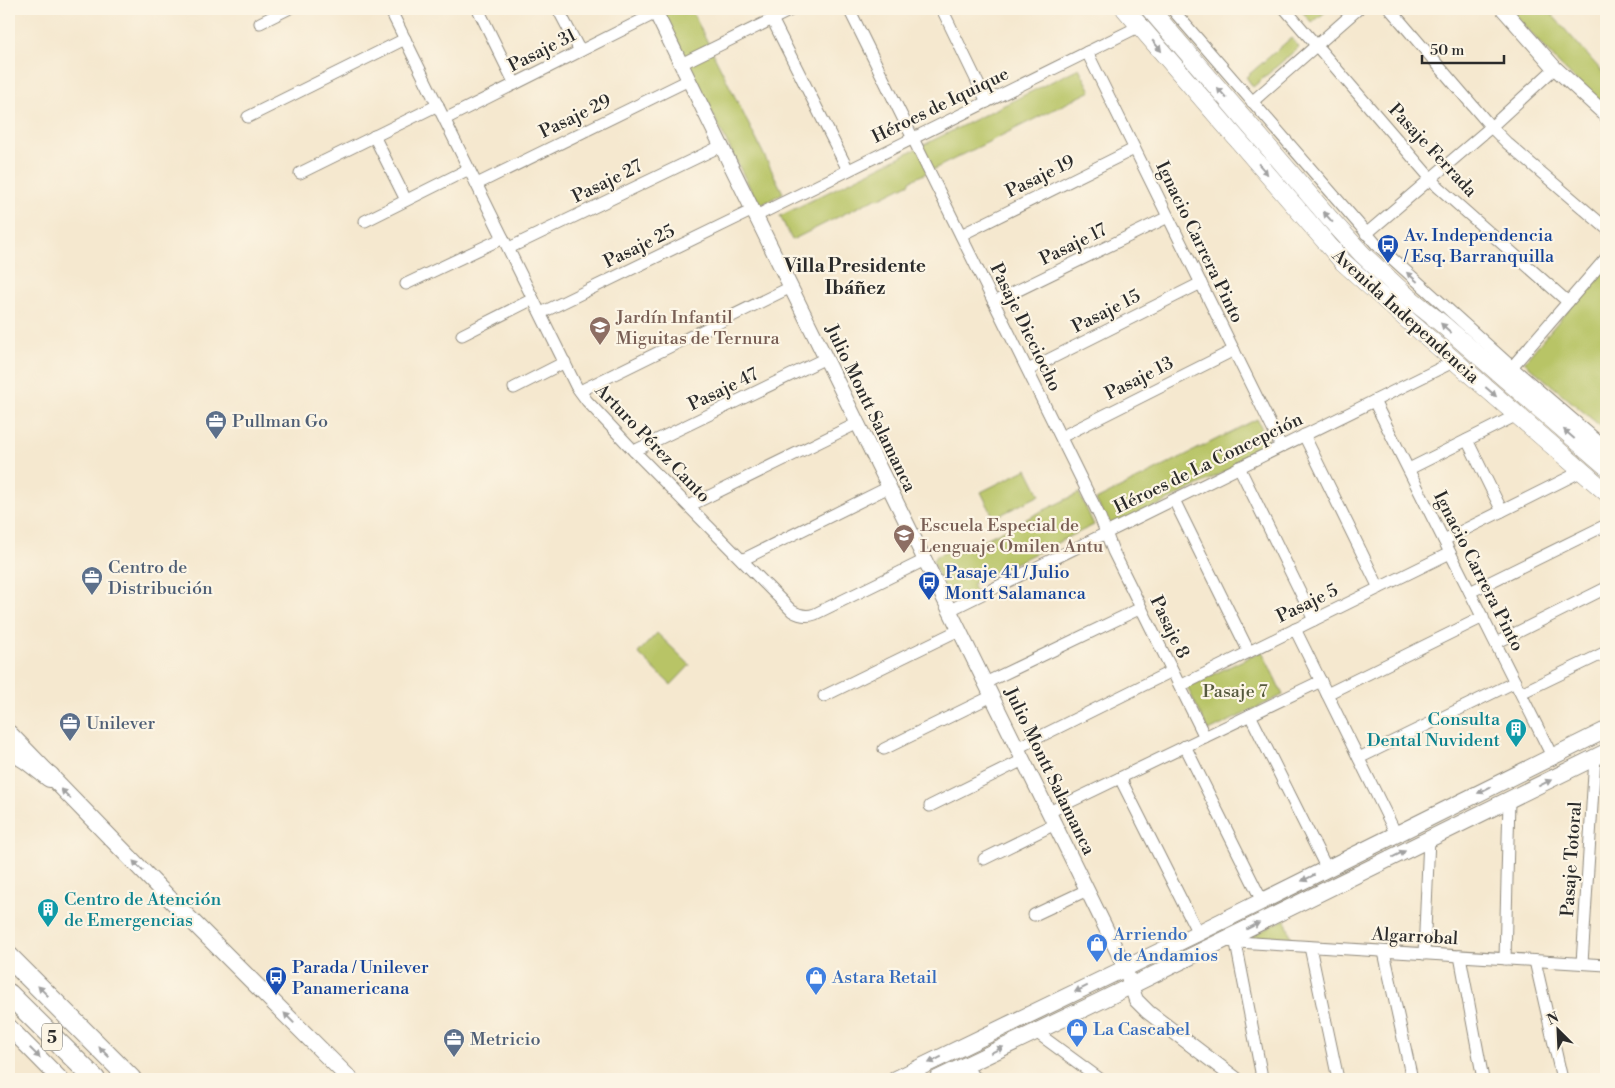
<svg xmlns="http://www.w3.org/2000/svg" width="1615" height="1088" font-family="'Libre Bodoni',serif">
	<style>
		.green { fill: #b8c466; stroke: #727848 }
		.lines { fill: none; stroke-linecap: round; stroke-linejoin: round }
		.minor-casing { stroke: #908a7d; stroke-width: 13 }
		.tertiary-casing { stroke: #908a7d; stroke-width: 16 }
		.secondary-casing { stroke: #908a7d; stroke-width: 18 }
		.primary-casing { stroke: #908a7d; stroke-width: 19 }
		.motorway-casing { stroke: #908a7d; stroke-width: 22 }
		.minor { stroke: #fff; stroke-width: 11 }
		.tertiary { stroke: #fff; stroke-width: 14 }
		.secondary { stroke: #fff; stroke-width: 16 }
		.primary { stroke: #fff; stroke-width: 18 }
		.motorway { stroke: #fff; stroke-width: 20 }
		.oneway { fill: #a0a0a0 }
		.labels { text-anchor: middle; stroke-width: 4.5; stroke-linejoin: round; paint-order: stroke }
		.shield { fill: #fcf5e5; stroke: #6a6863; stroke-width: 1 }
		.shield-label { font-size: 16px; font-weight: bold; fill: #2b2b2b }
		.street-label { font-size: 18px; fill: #2b2b2b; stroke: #fcf5e5 }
		.transit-label { font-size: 18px; fill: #164399; stroke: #fcf5e5; text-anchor: start }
		.education-label { font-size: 18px; fill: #785e54; stroke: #fcf5e5; text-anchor: start }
		.service-label { font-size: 18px; fill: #4e5e75; stroke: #fcf5e5; text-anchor: start }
		.park-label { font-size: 18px; fill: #55593d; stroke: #fcf5e5 }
		.culture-label { font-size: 18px; fill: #0d838f; stroke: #fcf5e5; text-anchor: end }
		.shop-label { font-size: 18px; fill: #366cbe; stroke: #fcf5e5; text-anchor: start }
		.neighbourhood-label { font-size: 19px; font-weight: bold; fill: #2b2b2b; stroke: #fcf5e5 }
	</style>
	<rect width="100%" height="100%" fill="#fcf5e5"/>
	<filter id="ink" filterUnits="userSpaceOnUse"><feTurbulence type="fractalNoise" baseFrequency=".02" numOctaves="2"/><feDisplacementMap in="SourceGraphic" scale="10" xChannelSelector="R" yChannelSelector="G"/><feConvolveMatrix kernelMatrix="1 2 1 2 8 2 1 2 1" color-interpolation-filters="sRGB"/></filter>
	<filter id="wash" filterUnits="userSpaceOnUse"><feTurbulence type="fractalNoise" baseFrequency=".0096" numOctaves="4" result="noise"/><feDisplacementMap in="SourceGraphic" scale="20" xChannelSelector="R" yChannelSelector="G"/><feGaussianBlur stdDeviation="1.12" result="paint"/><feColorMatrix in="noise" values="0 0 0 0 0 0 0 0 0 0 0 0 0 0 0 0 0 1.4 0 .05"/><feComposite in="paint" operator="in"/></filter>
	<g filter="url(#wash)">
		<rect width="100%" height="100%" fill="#f5e8cf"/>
		<g class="green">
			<path d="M660,9H691L783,193L759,206Z"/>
			<path d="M1300,9H1329L1312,23Z"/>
			<path d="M1509,9H1547L1606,76V109L1560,65Z"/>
			<path d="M1291,38L1299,47L1253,87L1246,77Z"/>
			<path d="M1079,68L1091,91L910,181V183L878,199L876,198L792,240L780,216Z"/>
			<path d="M1606,265V431L1524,362Z"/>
			<path d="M1257,419L1272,448L1111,529L1096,500Z"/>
			<path d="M1027,469L1040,495L994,518L981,492Z"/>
			<path d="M1079,493L1094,525L972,584L976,593L954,603L948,599L933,561L935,557L950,550L953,555Z"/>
			<path d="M657,633L690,665L671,685L638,653Z"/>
			<path d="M1262,651L1283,695L1209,731L1187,687Z"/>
			<path d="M1285,919L1293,943L1244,940Z"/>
		</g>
	</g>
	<g filter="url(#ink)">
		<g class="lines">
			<g class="minor-casing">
				<g id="minor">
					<path d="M390,9L576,386L587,401L634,451L792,611C800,616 807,617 815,614L925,560"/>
					<path d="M478,9L515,84"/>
					<path d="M558,9L580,51"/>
					<path d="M849,9L1100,517L1113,551L1205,737"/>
					<path d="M942,9L987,102"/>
					<path d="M1172,9L1376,244L1512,367L1606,448"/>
					<path d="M1285,9L1438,187L1568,302"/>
					<path d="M1390,9L1491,127L1507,143L1606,228"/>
					<path d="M772,19L848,170"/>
					<path d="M260,23L288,9"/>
					<path d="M1087,52L1281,446"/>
					<path d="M681,64L793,9"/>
					<path d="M1252,102L1358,9"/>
					<path d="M248,117L405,39"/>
					<path d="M445,119L656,13"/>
					<path d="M374,136L406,200"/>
					<path d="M300,173L438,105"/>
					<path d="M477,184L689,80"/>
					<path d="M756,216L1140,26"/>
					<path d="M365,221L469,169"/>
					<path d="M1366,234L1491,127L1555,68"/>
					<path d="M961,235L1134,149"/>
					<path d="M509,248L721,146"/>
					<path d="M406,284L503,238"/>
					<path d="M994,302L1168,217"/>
					<path d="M541,313L753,210"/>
					<path d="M462,335L533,299"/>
					<path d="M1512,367L1606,258"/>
					<path d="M1028,370L1201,283"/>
					<path d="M514,388L565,362"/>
					<path d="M580,391L791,287"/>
					<path d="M1374,401L1552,756"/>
					<path d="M1304,435L1379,588"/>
					<path d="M1061,437L1234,350"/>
					<path d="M1467,440L1502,511"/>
					<path d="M634,451L826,358"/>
					<path d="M1239,467L1314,620"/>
					<path d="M1409,469L1517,415"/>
					<path d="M1174,500L1249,652"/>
					<path d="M689,506L858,423"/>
					<path d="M1444,540L1582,471"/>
					<path d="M742,560L889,487"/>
					<path d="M1470,592L1606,525"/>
					<path d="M950,610L1455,361"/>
					<path d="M1295,629L1396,834"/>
					<path d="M1496,643L1606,588"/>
					<path d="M985,683L1141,608"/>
					<path d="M1180,686L1450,553"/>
					<path d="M1521,693L1606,652"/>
					<path d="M1327,694L1483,617"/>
					<path d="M824,696L959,630"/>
					<path d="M1250,715L1327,869"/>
					<path d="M1185,746L1262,901"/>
					<path d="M1017,748L1172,671"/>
					<path d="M884,749L992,696"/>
					<path d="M1359,758L1515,682"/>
					<path d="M1120,778L1198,933"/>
					<path d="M930,806L1023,760"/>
					<path d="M1049,812L1321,681"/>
					<path d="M984,859L1055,824"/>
					<path d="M1034,915L1087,890"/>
					<path d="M1221,941L1606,965"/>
					<path d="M1236,943L1261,1072L1260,1079"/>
					<path d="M1310,947L1338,1079"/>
					<path d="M1384,952L1412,1079"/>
					<path d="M1424,954L1429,838"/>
					<path d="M1460,956L1483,1079"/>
					<path d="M1505,959L1509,800"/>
					<path d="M1535,961L1562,1079"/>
					<path d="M1582,963L1595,758"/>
					<path d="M1036,1032L1100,1079"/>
					<path d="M962,1067L978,1079"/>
				</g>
			</g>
			<g class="tertiary-casing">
				<g id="tertiary">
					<path d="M654,9L1117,951L1125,968L1136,1000L1148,1012L1236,1079"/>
					<path d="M1503,9L1555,68L1606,115"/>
				</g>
			</g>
			<g class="secondary-casing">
				<g id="secondary">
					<path d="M9,733L168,897L350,1079"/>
					<path d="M9,1027L60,1079"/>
					<path d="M896,1079L1198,933L1606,730"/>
					<path d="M937,1079L1096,1003L1606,752"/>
				</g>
			</g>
			<g class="primary-casing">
				<g id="primary">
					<path d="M1125,9L1343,262L1404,317L1606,492"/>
					<path d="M1150,9L1330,219L1362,254L1407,296L1441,323L1606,466"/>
				</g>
			</g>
			<g class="motorway-casing">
				<g id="motorway">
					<path d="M9,748L28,760L50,777"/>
					<path d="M9,957L131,1079"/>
					<path d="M9,994L95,1079"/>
				</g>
			</g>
			<use href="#minor" class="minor"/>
			<use href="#tertiary" class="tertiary"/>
			<use href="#secondary" class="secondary"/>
			<use href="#primary" class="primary"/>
			<use href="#motorway" class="motorway"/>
		</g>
		<defs><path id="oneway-solid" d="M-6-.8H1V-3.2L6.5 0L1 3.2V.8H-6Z" transform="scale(1.25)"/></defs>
		<g class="oneway">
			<use href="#oneway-solid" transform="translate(1157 46) rotate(50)"/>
			<use href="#oneway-solid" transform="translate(1222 93) rotate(-131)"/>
			<use href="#oneway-solid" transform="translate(1263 169) rotate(49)"/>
			<use href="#oneway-solid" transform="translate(1328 217) rotate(-131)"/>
			<use href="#oneway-solid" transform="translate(1412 277) rotate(-139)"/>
			<use href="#oneway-solid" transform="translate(1446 328) rotate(-138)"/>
			<use href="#oneway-solid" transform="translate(1491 392) rotate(41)"/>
			<use href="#oneway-solid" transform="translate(1569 434) rotate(-139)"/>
			<use href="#oneway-solid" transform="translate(1545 783) rotate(-26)"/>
			<use href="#oneway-solid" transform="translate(1484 790) rotate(153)"/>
			<use href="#oneway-solid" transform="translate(66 794) rotate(-135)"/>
			<use href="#oneway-solid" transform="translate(1399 854) rotate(-26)"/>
			<use href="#oneway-solid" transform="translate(138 866) rotate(-134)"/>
			<use href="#oneway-solid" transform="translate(1308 878) rotate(154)"/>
			<use href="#oneway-solid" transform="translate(1253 926) rotate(-26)"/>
			<use href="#oneway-solid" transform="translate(1081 989) rotate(154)"/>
			<use href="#oneway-solid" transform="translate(43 991) rotate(-135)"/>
			<use href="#oneway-solid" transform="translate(289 1018) rotate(-134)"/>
			<use href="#oneway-solid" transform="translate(997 1050) rotate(-26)"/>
			<use href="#oneway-solid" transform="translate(104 1052) rotate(-135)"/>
			<use href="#oneway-solid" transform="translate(35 1053) rotate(45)"/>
			<use href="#oneway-solid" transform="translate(935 1060) rotate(154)"/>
		</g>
	</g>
	<defs>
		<g id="bus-pin" transform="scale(1.125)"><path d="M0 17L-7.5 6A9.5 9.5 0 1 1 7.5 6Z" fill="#1a4fb4" stroke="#fcf5e5"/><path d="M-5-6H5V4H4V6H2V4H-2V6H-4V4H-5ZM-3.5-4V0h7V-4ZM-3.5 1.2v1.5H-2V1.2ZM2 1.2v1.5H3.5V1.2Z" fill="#fff"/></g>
		<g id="school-pin" transform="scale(1.125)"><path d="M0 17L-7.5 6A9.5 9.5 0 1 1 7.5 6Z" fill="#8d6e63" stroke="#fcf5e5"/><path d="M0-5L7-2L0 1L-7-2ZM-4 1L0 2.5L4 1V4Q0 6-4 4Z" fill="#fff"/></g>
		<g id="office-pin" transform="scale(1.125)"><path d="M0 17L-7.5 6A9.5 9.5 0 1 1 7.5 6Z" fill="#5c6f8a" stroke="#fcf5e5"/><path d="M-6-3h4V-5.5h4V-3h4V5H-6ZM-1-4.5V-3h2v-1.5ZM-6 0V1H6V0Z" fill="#fff"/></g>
		<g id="building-pin" transform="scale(1.125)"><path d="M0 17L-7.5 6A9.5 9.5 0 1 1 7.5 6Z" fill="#0f9aa8" stroke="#fcf5e5"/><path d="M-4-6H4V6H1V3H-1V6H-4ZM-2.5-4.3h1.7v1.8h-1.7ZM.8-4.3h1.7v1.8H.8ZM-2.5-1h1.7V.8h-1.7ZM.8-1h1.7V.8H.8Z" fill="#fff"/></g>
		<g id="shop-pin" transform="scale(1.125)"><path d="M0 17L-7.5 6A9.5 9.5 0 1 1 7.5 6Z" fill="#3f7fe0" stroke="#fcf5e5"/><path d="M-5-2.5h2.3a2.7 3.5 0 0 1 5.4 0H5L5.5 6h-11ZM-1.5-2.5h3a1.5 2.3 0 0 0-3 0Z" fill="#fff"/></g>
	</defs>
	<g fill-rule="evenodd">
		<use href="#bus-pin" x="1388" y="245"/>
		<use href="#school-pin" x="600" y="327"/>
		<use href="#office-pin" x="216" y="421"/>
		<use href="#school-pin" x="904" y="535"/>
		<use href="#office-pin" x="92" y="577"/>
		<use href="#bus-pin" x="929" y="582"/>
		<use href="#office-pin" x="70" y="723"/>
		<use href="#building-pin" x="1516" y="729"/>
		<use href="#building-pin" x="48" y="909"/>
		<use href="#shop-pin" x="1097" y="944"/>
		<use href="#bus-pin" x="276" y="977"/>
		<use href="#shop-pin" x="816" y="977"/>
		<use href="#shop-pin" x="1077" y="1029"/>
		<use href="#office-pin" x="454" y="1039"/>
	</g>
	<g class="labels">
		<rect class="shield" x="42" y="1023.5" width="20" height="27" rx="4"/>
		<g class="shield-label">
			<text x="52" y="1043">5</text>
		</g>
		<g class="street-label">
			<text transform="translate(542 50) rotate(-27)" y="6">Pasaje 31</text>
			<text transform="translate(940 105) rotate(-26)" y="6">Héroes de Iquique</text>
			<text transform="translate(575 116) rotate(-26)" y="6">Pasaje 29</text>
			<text transform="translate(1433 150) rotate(47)" y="6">Pasaje Ferrada</text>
			<text transform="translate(1040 176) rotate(-26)" y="6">Pasaje 19</text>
			<text transform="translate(607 181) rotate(-26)" y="6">Pasaje 27</text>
			<text transform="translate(1200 242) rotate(64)" y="6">Ignacio Carrera Pinto</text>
			<text transform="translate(1073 244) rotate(-26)" y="6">Pasaje 17</text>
			<text transform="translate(639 246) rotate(-26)" y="6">Pasaje 25</text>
			<text transform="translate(1106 311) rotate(-27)" y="6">Pasaje 15</text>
			<text transform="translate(1406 316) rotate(42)" y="6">Avenida Independencia</text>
			<text transform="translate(1026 327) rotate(64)" y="6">Pasaje Dieciocho</text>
			<text transform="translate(1139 378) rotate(-27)" y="6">Pasaje 13</text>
			<text transform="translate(723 389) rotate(-26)" y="6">Pasaje 47</text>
			<text transform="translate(871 408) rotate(64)" y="6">Julio Montt Salamanca</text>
			<text transform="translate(653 443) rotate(46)" y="6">Arturo Pérez Canto</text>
			<text transform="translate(1208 463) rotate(-26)" y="6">Héroes de La Concepción</text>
			<text transform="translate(1479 571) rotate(63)" y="6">Ignacio Carrera Pinto</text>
			<text transform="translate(1307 603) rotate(-26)" y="6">Pasaje 5</text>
			<text transform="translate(1170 627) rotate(64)" y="6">Pasaje 8</text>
			<text transform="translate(1050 771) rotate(64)" y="6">Julio Montt Salamanca</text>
			<text transform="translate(1571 859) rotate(-86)" y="6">Pasaje Totoral</text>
			<text transform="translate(1415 936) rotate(3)" y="6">Algarrobal</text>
		</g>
		<g class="transit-label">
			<text x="1404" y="241">Av. Independencia<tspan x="1404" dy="21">/ Esq. Barranquilla</tspan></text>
			<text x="945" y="578">Pasaje 41 / Julio<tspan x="945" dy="21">Montt Salamanca</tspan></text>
			<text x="292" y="973">Parada / Unilever<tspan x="292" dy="21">Panamericana</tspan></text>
		</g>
		<g class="education-label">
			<text x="616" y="323">Jardín Infantil<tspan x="616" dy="21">Miguitas de Ternura</tspan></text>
			<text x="920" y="531">Escuela Especial de<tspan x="920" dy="21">Lenguaje Omilen Antu</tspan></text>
		</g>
		<g class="service-label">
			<text x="232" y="427">Pullman Go</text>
			<text x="108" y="573">Centro de<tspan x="108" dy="21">Distribución</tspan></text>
			<text x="86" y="729">Unilever</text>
			<text x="470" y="1045">Metricio</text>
		</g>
		<g class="park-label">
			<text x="1235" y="697">Pasaje 7</text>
		</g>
		<g class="culture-label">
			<text x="1500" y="725">Consulta<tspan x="1500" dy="21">Dental Nuvident</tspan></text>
			<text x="64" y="905" text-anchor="start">Centro de Atención<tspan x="64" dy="21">de Emergencias</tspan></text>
		</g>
		<g class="shop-label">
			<text x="1113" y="940">Arriendo<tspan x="1113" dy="21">de Andamios</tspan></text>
			<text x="832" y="983">Astara Retail</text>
			<text x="1093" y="1035">La Cascabel</text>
		</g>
		<g class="neighbourhood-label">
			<text x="855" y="272">Villa Presidente<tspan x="855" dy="22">Ibáñez</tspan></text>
		</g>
	</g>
	<rect width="1615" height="1088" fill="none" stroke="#fcf5e5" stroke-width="30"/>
	<g transform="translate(1558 1030) rotate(336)" stroke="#fcf5e5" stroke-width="4" paint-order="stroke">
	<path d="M0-4L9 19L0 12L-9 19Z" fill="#2b2b2b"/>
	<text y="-8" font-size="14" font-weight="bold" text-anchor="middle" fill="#2b2b2b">N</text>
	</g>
	<path d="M1422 55v8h82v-8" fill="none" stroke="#2b2b2b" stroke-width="2.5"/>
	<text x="1430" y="55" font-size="15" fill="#2b2b2b" stroke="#fcf5e5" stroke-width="4" paint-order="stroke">50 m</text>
</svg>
